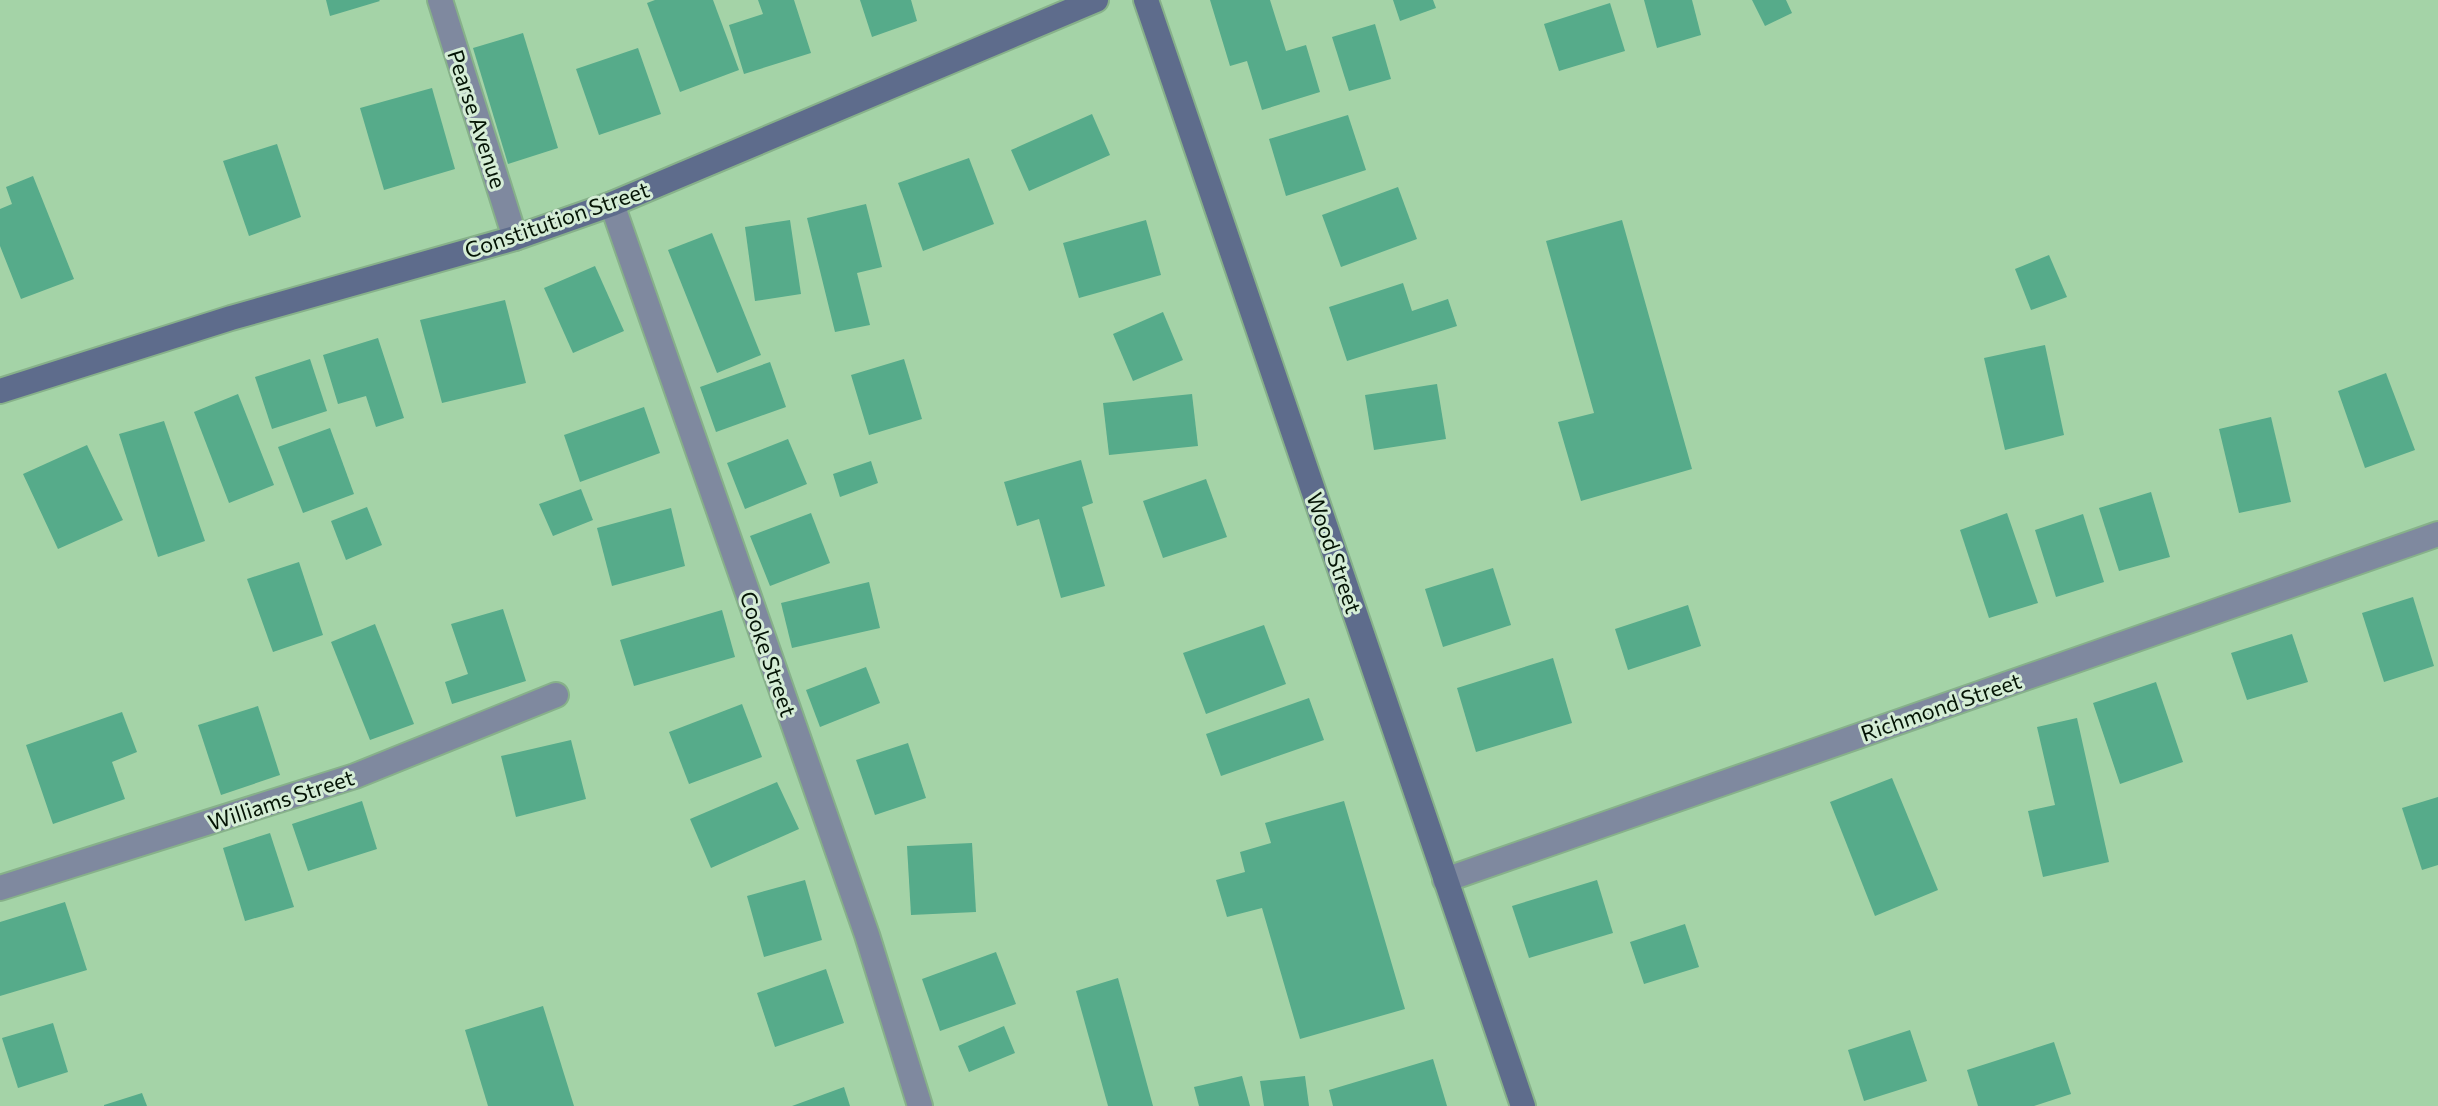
<svg xmlns="http://www.w3.org/2000/svg" width="2438" height="1106" font-family="Commissioner,sans-serif">
	<style>
		.building { fill: #56ab8a }
		.lines { fill: none; stroke-linecap: round; stroke-linejoin: round }
		.street-casing { stroke: #87b18a; stroke-width: 28 }
		.secondary-casing { stroke: #87b18a; stroke-width: 28 }
		.street { stroke: #7f899f; stroke-width: 24 }
		.secondary { stroke: #5e6c8c; stroke-width: 24 }
		.labels { text-anchor: middle; stroke-width: 6; stroke-linejoin: round; paint-order: stroke }
		.street-label { font-size: 22px; fill: #041405; stroke: #d5edd6 }
	</style>
	<rect width="100%" height="100%" fill="#a4d3a7"/>
	<g class="building">
		<path d="M326,0H379L380,1L330,16Z"/>
		<path d="M655,0H713L739,70L680,92L647,3Z"/>
		<path d="M758,0H794L811,53L744,74L729,25L763,14Z"/>
		<path d="M860,0H911L917,21L872,37Z"/>
		<path d="M1210,0H1270L1286,51L1306,45L1320,92L1262,110L1247,61L1230,66Z"/>
		<path d="M1393,0H1433L1436,8L1400,21Z"/>
		<path d="M1644,0H1692L1701,35L1657,48Z"/>
		<path d="M1752,0H1786L1792,13L1765,26Z"/>
		<path d="M1610,3L1625,51L1559,71L1544,24Z"/>
		<path d="M1375,24L1391,79L1349,91L1332,37Z"/>
		<path d="M523,33L558,148L508,164L473,48Z"/>
		<path d="M638,48L661,114L599,135L576,69Z"/>
		<path d="M432,88L455,169L384,190L360,108Z"/>
		<path d="M1092,114L1110,155L1029,191L1011,150Z"/>
		<path d="M1348,115L1366,170L1286,196L1269,139Z"/>
		<path d="M277,144L301,217L249,236L223,161Z"/>
		<path d="M969,158L994,224L923,251L898,183Z"/>
		<path d="M33,176L74,279L21,299L0,246V209L12,204L6,187Z"/>
		<path d="M1398,187L1417,239L1341,267L1322,215Z"/>
		<path d="M866,204L882,267L857,273L870,325L835,332L807,218Z"/>
		<path d="M790,220L801,294L755,301L745,227Z"/>
		<path d="M1146,220L1161,275L1079,298L1063,243Z"/>
		<path d="M1622,220L1692,469L1581,501L1558,422L1594,413L1546,241Z"/>
		<path d="M712,233L761,355L717,373L668,250Z"/>
		<path d="M2049,255L2067,297L2031,310L2015,269Z"/>
		<path d="M595,266L624,331L573,353L544,288Z"/>
		<path d="M1403,283L1412,311L1448,299L1457,326L1347,361L1329,307Z"/>
		<path d="M505,300L526,383L442,403L420,320Z"/>
		<path d="M1163,312L1183,360L1133,381L1113,334Z"/>
		<path d="M378,338L404,418L376,427L366,396L338,404L323,355Z"/>
		<path d="M2045,345L2064,435L2005,450L1984,358Z"/>
		<path d="M310,359L327,411L272,429L255,377Z"/>
		<path d="M904,359L922,419L869,435L851,375Z"/>
		<path d="M770,362L786,407L716,432L700,387Z"/>
		<path d="M2386,373L2415,450L2365,468L2338,391Z"/>
		<path d="M1437,384L1446,439L1374,450L1365,395Z"/>
		<path d="M238,394L274,485L229,503L194,412Z"/>
		<path d="M1192,394L1198,446L1109,455L1103,403Z"/>
		<path d="M644,407L660,453L580,482L564,435Z"/>
		<path d="M2271,417L2291,502L2239,513L2219,429Z"/>
		<path d="M164,421L205,541L158,557L119,434Z"/>
		<path d="M330,428L354,494L303,513L278,447Z"/>
		<path d="M788,439L807,484L745,509L727,463Z"/>
		<path d="M87,445L123,520L58,549L23,474Z"/>
		<path d="M1081,460L1093,503L1082,507L1105,586L1061,598L1039,519L1017,526L1004,482Z"/>
		<path d="M871,461L878,483L840,497L833,474Z"/>
		<path d="M1206,479L1227,537L1163,558L1143,501Z"/>
		<path d="M581,489L593,520L553,536L539,504Z"/>
		<path d="M2151,492L2170,557L2119,571L2099,508Z"/>
		<path d="M367,507L382,545L346,560L331,521Z"/>
		<path d="M671,508L685,566L612,586L597,528Z"/>
		<path d="M811,513L830,563L770,586L750,536Z"/>
		<path d="M2007,513L2038,603L1989,618L1960,530Z"/>
		<path d="M2083,514L2104,582L2056,597L2035,530Z"/>
		<path d="M299,562L323,635L273,652L247,579Z"/>
		<path d="M1493,568L1511,625L1443,647L1425,589Z"/>
		<path d="M869,582L880,628L792,648L781,603Z"/>
		<path d="M2413,597L2434,666L2384,682L2362,613Z"/>
		<path d="M1688,605L1701,646L1628,670L1615,629Z"/>
		<path d="M503,609L526,681L452,704L445,682L468,674L451,624Z"/>
		<path d="M722,610L735,657L634,686L620,640Z"/>
		<path d="M375,624L414,724L370,740L331,642Z"/>
		<path d="M1264,625L1286,684L1206,714L1183,653Z"/>
		<path d="M2292,634L2308,682L2247,700L2231,653Z"/>
		<path d="M1553,658L1572,723L1476,752L1457,688Z"/>
		<path d="M866,667L880,703L820,727L806,690Z"/>
		<path d="M2156,682L2183,762L2120,784L2093,703Z"/>
		<path d="M1309,698L1324,740L1221,776L1206,734Z"/>
		<path d="M742,704L762,757L689,784L669,732Z"/>
		<path d="M258,706L280,775L221,795L198,725Z"/>
		<path d="M122,712L137,752L112,762L125,799L53,824L26,745Z"/>
		<path d="M2077,718L2109,862L2043,877L2028,811L2055,805L2037,727Z"/>
		<path d="M571,740L586,799L516,817L501,756Z"/>
		<path d="M908,743L926,798L875,815L856,760Z"/>
		<path d="M1892,778L1938,890L1875,916L1830,802Z"/>
		<path d="M777,782L799,829L711,868L690,819Z"/>
		<path d="M2438,797V865L2422,870L2402,808Z"/>
		<path d="M362,801L377,849L308,871L292,824Z"/>
		<path d="M1344,801L1405,1009L1300,1039L1262,908L1227,917L1216,880L1245,872L1240,852L1271,843L1265,823Z"/>
		<path d="M270,833L294,907L245,921L223,848Z"/>
		<path d="M972,843L976,912L911,915L907,846Z"/>
		<path d="M805,880L822,940L764,957L747,896Z"/>
		<path d="M1597,880L1613,933L1529,958L1512,906Z"/>
		<path d="M65,902L87,970L0,996V922Z"/>
		<path d="M1685,924L1699,967L1644,984L1630,942Z"/>
		<path d="M996,952L1016,1004L940,1031L922,979Z"/>
		<path d="M826,969L844,1023L775,1047L757,993Z"/>
		<path d="M1118,978L1153,1106H1108L1076,991Z"/>
		<path d="M543,1006L574,1106H488L465,1030Z"/>
		<path d="M53,1023L68,1072L18,1088L2,1038Z"/>
		<path d="M1004,1026L1015,1053L969,1072L958,1046Z"/>
		<path d="M1910,1030L1927,1081L1864,1101L1848,1050Z"/>
		<path d="M2054,1042L2071,1094L2034,1106H1978L1967,1070Z"/>
		<path d="M1433,1059L1447,1106H1333L1329,1090Z"/>
		<path d="M1242,1076L1250,1106H1199L1194,1087Z"/>
		<path d="M1305,1076L1309,1106H1264L1260,1081Z"/>
		<path d="M844,1087L850,1106H792Z"/>
		<path d="M142,1093L147,1106H104V1105Z"/>
	</g>
	<g class="lines">
		<g class="street-casing">
			<g id="street">
				<path d="M440,0L515,238"/>
				<path d="M612,204L867,935L920,1106"/>
				<path d="M1445,880L2438,534"/>
				<path d="M0,888L355,776L556,695"/>
			</g>
		</g>
		<g class="secondary-casing">
			<g id="secondary">
				<path d="M1146,0L1523,1106"/>
				<path d="M0,391L231,318L515,238L612,204L1096,0"/>
			</g>
		</g>
		<use href="#street" class="street"/>
		<use href="#secondary" class="secondary"/>
	</g>
	<g class="labels">
		<g class="street-label">
			<text transform="translate(477 119) rotate(72)" y="8">Pearse Avenue</text>
			<text transform="translate(557 220) rotate(-19)" y="8">Constitution Street</text>
			<text transform="translate(1334 553) rotate(71)" y="8">Wood Street</text>
			<text transform="translate(768 654) rotate(71)" y="8">Cooke Street</text>
			<text transform="translate(1941 707) rotate(-19)" y="8">Richmond Street</text>
			<text transform="translate(281 800) rotate(-18)" y="8">Williams Street</text>
		</g>
	</g>
</svg>
